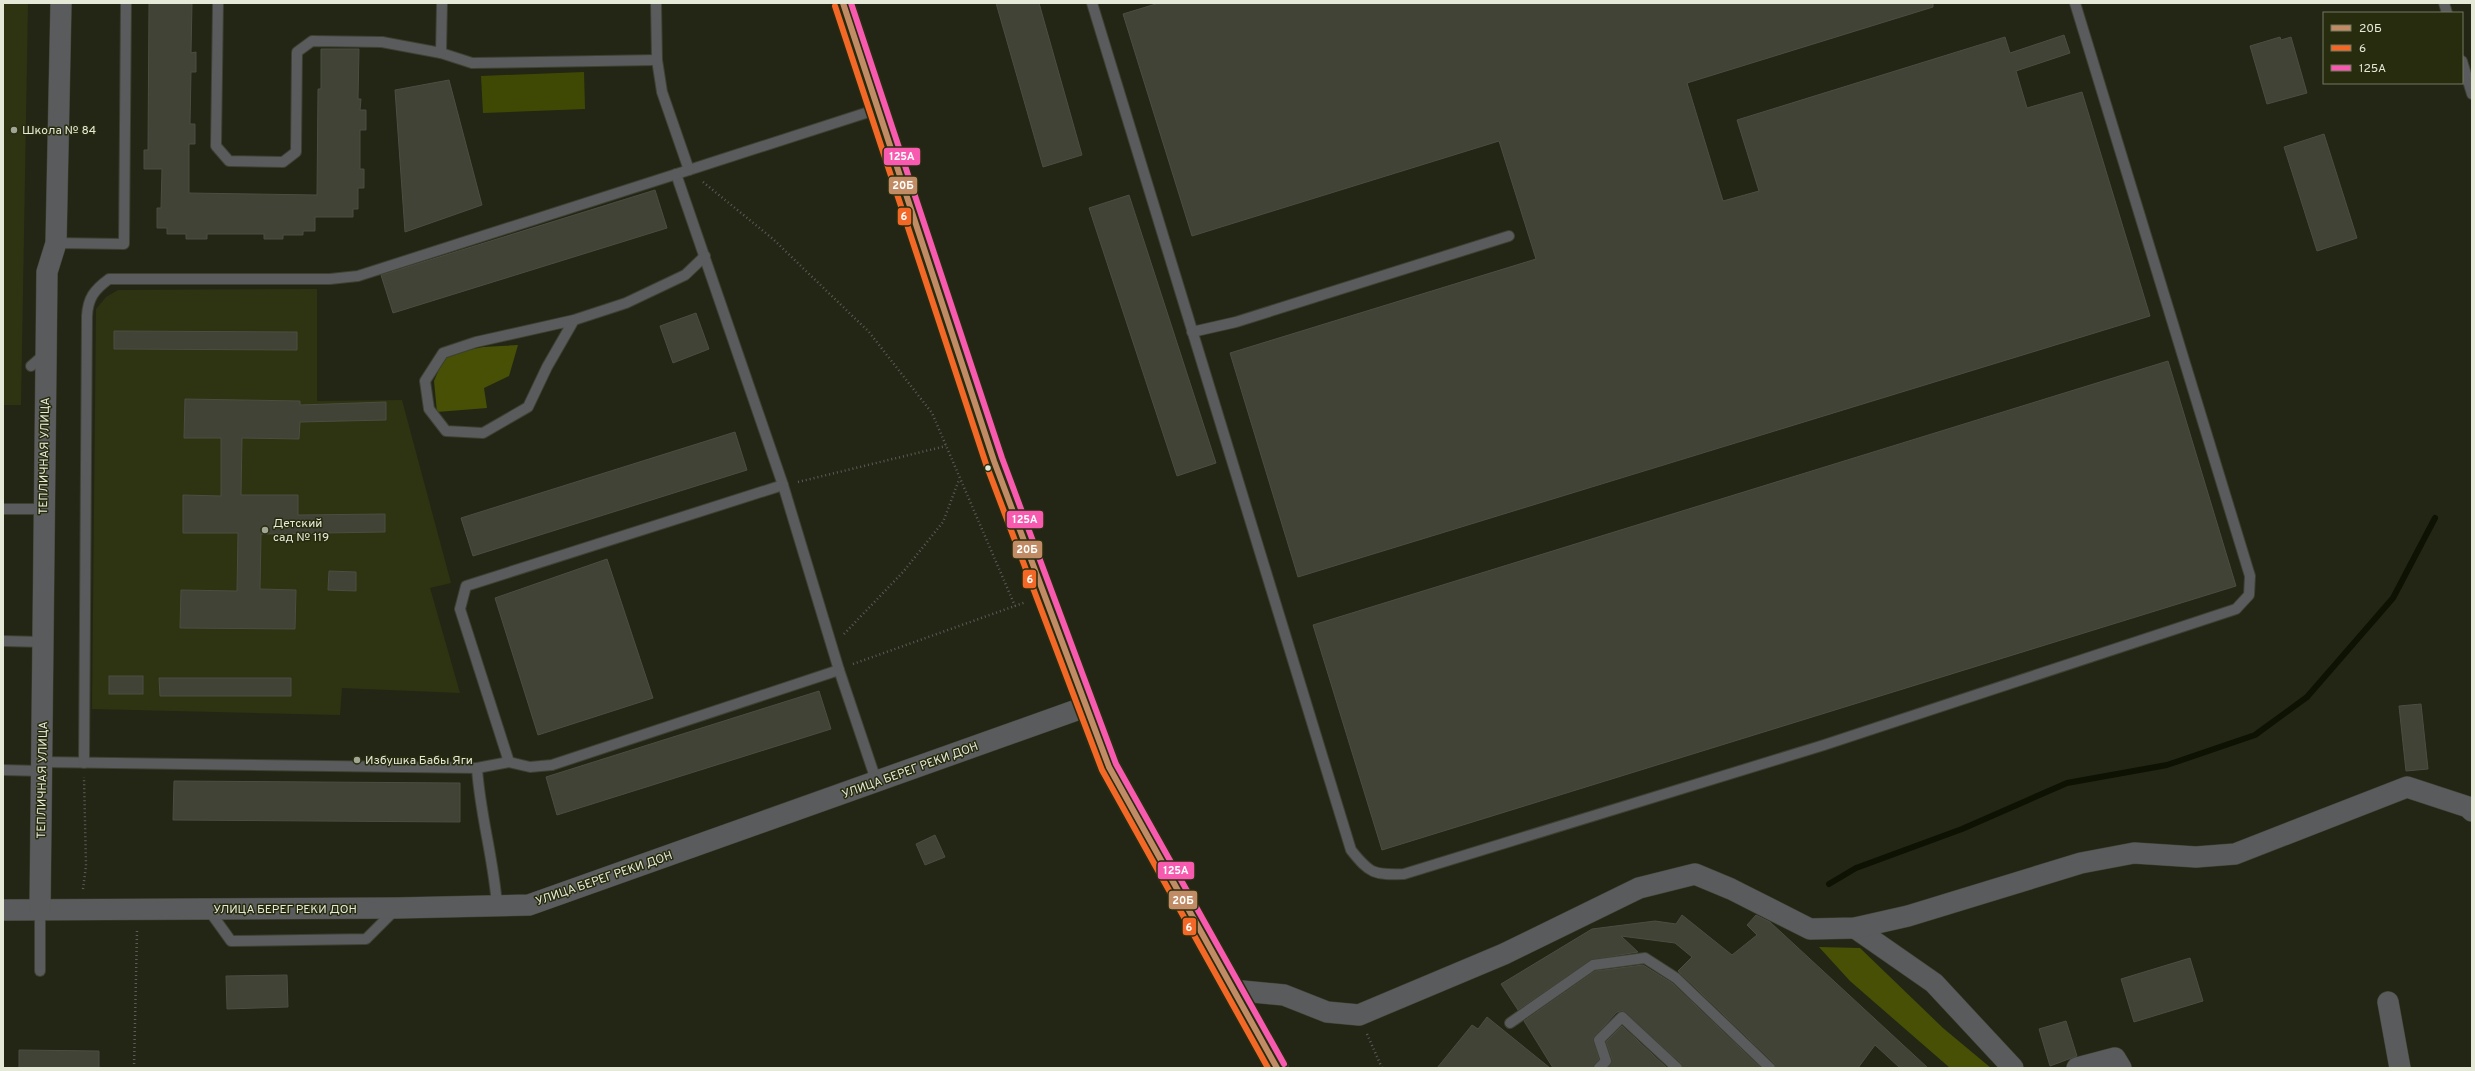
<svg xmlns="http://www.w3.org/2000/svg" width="2475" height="1071" font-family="Overpass,sans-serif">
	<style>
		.built { fill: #2e3412 }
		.green { fill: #404903 }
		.forest { fill: #475005 }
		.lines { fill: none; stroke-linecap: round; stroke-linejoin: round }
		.stream { stroke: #0e1202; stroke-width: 6 }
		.building { fill: #414336; stroke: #4b4e40 }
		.service-casing { stroke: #3d4032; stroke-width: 12 }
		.minor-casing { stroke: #3d4032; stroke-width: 22 }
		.tertiary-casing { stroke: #3d4032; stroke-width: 24 }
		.path { stroke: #5c5c5a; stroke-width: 2.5; stroke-dasharray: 1 3; stroke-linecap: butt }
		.service { stroke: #5a5b5c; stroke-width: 10 }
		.minor { stroke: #5a5b5c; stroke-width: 21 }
		.tertiary { stroke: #5a5b5c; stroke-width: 22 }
		.bus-1-casing { stroke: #272c0f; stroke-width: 9 }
		.bus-2-casing { stroke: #272c0f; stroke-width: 9 }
		.bus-3-casing { stroke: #272c0f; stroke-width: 9 }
		.bus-1 { stroke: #c18c65; stroke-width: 6 }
		.bus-2 { stroke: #f36827; stroke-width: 6 }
		.bus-3 { stroke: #f75aaf; stroke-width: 6 }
		.poi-dot { fill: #a1a593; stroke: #272c0f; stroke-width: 1.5 }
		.bus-dot { fill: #e5e9d7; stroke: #272c0f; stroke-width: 1.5 }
		.labels { text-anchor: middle; stroke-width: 3; stroke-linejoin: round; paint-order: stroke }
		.poi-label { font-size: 12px; fill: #e5e9d7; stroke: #272c0f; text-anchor: start }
		.street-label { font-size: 12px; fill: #e5e9d7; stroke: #272c0f }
		.line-badge { stroke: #272c0f; stroke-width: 1.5 }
		.badge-label { font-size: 11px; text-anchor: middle; font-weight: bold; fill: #fff }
	</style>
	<rect width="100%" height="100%" fill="#232615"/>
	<g class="built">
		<path d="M3,3H28L21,405H3Z"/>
		<path d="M317,289V401L402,400L451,583L430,588L460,693L342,688L340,715L92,709L96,309L106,297L118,290Z"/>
	</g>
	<path class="green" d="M584,72L585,109L483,113L481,76Z"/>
	<g class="forest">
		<path d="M518,345L509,376L484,388L487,408L437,412L434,381L445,355L483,347Z"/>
		<path d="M1819,947L1860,948L1943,1028L1991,1068H1950L1850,981Z"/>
	</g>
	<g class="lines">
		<path class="stream" d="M1829,884L1856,868L1962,829L2067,783L2167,765L2255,735L2307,697L2393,598L2435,518"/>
	</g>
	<g class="building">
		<path d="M149,3H192L191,53L196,52V72H191L190,124H195V144H189V193L317,195L318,89H321V49H359L358,99H361L360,110H366V130H360V169H364V188H358V209H353V217H315V231H303V235H283V239H264V234H207V239H186V234H167V228H157V208H161L162,169H144V150H148Z"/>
		<path d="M996,3H1039L1082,155L1043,167Z"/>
		<path d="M1159,3H1933V7L1687,83L1723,201L1759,191L1737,120L2005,37L2010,53L2064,35L2070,53L2016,71L2027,108L2082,92L2150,316L1298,577L1230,353L1536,259L1499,141L1192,236L1123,14Z"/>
		<path d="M2280,37L2281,40L2291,37L2307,93L2267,104L2250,46Z"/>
		<path d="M449,80L482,205L405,232L395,90Z"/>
		<path d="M2324,134L2357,238L2317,251L2284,147Z"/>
		<path d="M655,190L667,228L393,313L381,275Z"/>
		<path d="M1129,195L1216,463L1177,476L1089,208Z"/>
		<path d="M696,313L709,349L673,363L660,326Z"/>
		<path d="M114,331L297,332V350L114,349Z"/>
		<path d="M2168,361L2236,586L1382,850L1313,625Z"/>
		<path d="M185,399L300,401V405L386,402V420L300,422L299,439L242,438L241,495H298V515L385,514V532L261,534L260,589L296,590L295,629L180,628L181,590L237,591L238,533H183V495L221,496V438H184Z"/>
		<path d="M735,432L747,470L473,556L461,518Z"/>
		<path d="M607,559L653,698L538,735L495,598Z"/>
		<path d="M329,571L356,572V591L328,590Z"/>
		<rect x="109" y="676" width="34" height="18"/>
		<path d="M159,678H291V696H160Z"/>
		<path d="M819,691L831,729L557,815L546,777Z"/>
		<path d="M2421,704L2428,769L2406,771L2399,706Z"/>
		<path d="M174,781L460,783V822L173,820Z"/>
		<path d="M935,835L945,857L925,865L916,844Z"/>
		<path d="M1682,915L1732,955L1757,935L1747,925L1756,915L1770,922L1928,1068H1900L1875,1045L1858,1068H1776L1774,1063L1678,971L1692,957L1675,943L1621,936L1638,952L1590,960L1518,1010L1501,984L1592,929L1655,921L1676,924Z"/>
		<path d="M2190,958L2203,1001L2134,1022L2121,979Z"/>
		<path d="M1643,965L1672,983L1761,1068H1683L1681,1063L1623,1011L1617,1012L1593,1038L1599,1059L1593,1068H1553L1524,1021L1595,971Z"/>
		<path d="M287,975L288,1007L227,1009L226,976Z"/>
		<path d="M1487,1017L1550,1068H1437L1472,1025L1478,1029Z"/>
		<path d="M2066,1021L2077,1056L2050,1066L2039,1029Z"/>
		<path d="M1622,1026L1667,1068H1608L1612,1059L1606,1042Z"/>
		<path d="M19,1050L99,1051V1068H19Z"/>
	</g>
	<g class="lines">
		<g class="service-casing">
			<g id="service">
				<path d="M218,3L216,146L229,161L283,162L296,152L297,52L312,41L382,42L441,53L472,63L657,60"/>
				<path d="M656,3L657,60L662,92L689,170L878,109"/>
				<path d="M1092,3L1351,850C1370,874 1374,875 1404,874L1824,745L2236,609L2249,595L2250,576L2075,3"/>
				<path d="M2444,3L2447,13"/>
				<path d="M441,53L442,3"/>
				<path d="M2462,61L2472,94"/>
				<path d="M676,174L783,485L839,670L877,783"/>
				<path d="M56,243L124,244L126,3"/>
				<path d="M574,320L547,367L528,407L483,433L446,431L429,409L425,381L443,353L476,342L574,320L626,303L685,275L705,256"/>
				<path d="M1192,332L1236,322L1509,236"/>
				<path d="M31,366L46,353"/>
				<path d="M3,509H43"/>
				<path d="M3,641L43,642"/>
				<path d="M43,762L477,768L509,762L530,767L552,765L839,670"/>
				<path d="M509,762L460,609L466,586L783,485"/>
				<path d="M84,763L87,316C88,298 94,290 109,279H330L358,276L689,170"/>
				<path d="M477,768C480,815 494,860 497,906"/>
				<path d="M3,770L42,771"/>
				<path d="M208,909L231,941L366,939L396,909"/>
				<path d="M40,971V910"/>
				<path d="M1510,1023L1593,965L1645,958L1676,978L1770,1068"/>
				<path d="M1599,1068L1606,1061L1599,1040L1622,1017L1677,1068"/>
			</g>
		</g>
		<g class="minor-casing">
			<g id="minor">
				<path d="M3,910L397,908L529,905L1085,707"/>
				<path d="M40,910L47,272L56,243L61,3"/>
				<path d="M1855,928L1934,983L2013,1068"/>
				<path d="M1232,990L1284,995L1327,1012L1359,1015L1504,954L1639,888L1695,874L1731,889L1810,929L1855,928L1908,916L2081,863L2134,853L2196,857L2235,854L2407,787L2468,807L2472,811"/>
				<path d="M2388,1002L2400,1068"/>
				<path d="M2077,1068L2115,1058L2121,1068"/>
			</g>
		</g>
		<g class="tertiary-casing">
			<path id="tertiary" d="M843,3L994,461L1109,767L1277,1068"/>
		</g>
		<g class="path">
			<path d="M703,182L773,239L869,332L932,413L1015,606"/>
			<path d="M798,482L946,446"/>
			<path d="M844,634L903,572L943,522L959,480"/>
			<path d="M853,664L1026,602"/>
			<path d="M83,889L86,866L84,777"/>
			<path d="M1367,1034L1382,1068"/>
			<path d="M134,1068L137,931"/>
		</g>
		<use href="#service" class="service"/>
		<use href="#minor" class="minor"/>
		<use href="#tertiary" class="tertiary"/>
		<g class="bus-1-casing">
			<path id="bus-1" d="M843,3L994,461L1109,767L1277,1068"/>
		</g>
		<g class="bus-2-casing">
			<path id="bus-2" d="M835,6L986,464L1102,770L1268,1068"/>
		</g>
		<g class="bus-3-casing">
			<path id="bus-3" d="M851,3L1002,458L1116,764L1284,1064"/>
		</g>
		<use href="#bus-1" class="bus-1"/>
		<use href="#bus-2" class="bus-2"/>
		<use href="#bus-3" class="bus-3"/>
	</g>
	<g class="poi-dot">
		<circle cx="14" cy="130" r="4"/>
		<circle cx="265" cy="530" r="4"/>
		<circle cx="357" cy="760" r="4"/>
	</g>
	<circle class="bus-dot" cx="988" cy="468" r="3.5"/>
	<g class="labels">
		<g class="poi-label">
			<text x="22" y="134">Школа № 84</text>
			<text x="273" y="527">Детский<tspan x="273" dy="14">сад № 119</tspan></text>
			<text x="365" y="764">Избушка Бабы Яги</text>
		</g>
		<g class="street-label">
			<text transform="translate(44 456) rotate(-89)" y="4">ТЕПЛИЧНАЯ УЛИЦА</text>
			<text transform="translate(910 770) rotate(-20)" y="4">УЛИЦА БЕРЕГ РЕКИ ДОН</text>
			<text transform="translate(42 780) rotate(-89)" y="4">ТЕПЛИЧНАЯ УЛИЦА</text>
			<text transform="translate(604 878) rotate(-19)" y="4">УЛИЦА БЕРЕГ РЕКИ ДОН</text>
			<text x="285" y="913">УЛИЦА БЕРЕГ РЕКИ ДОН</text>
		</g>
	</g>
	<g class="line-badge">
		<rect x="883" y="147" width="38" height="19" rx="4" fill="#f75aaf"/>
		<rect x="888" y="176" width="30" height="19" rx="4" fill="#c18c65"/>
		<rect x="897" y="207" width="15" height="19" rx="4" fill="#f36827"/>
		<rect x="1006" y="510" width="38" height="19" rx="4" fill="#f75aaf"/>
		<rect x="1012" y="540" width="31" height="19" rx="4" fill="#c18c65"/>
		<rect x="1022" y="569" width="15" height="20" rx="4" fill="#f36827"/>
		<rect x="1157" y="861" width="38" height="19" rx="4" fill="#f75aaf"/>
		<rect x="1168" y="890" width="30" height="20" rx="4" fill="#c18c65"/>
		<rect x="1182" y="917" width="15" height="19" rx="4" fill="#f36827"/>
	</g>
	<g class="badge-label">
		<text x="902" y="160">125А</text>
		<text x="903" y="189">20Б</text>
		<text x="904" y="220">6</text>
		<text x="1025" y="523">125А</text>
		<text x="1027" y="553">20Б</text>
		<text x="1030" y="583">6</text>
		<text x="1176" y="874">125А</text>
		<text x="1183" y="904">20Б</text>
		<text x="1189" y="931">6</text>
	</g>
	<rect width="2475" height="1071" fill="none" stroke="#e5e9d7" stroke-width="8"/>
	<rect x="2323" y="12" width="140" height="72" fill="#272c0f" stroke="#73785f"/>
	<rect x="2331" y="25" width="20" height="6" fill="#c18c65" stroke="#73785f"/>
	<text x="2359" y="32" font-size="12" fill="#e5e9d7">20Б</text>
	<rect x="2331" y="45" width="20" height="6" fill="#f36827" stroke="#73785f"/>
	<text x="2359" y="52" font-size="12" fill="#e5e9d7">6</text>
	<rect x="2331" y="65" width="20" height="6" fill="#f75aaf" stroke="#73785f"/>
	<text x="2359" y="72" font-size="12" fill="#e5e9d7">125А</text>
</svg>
